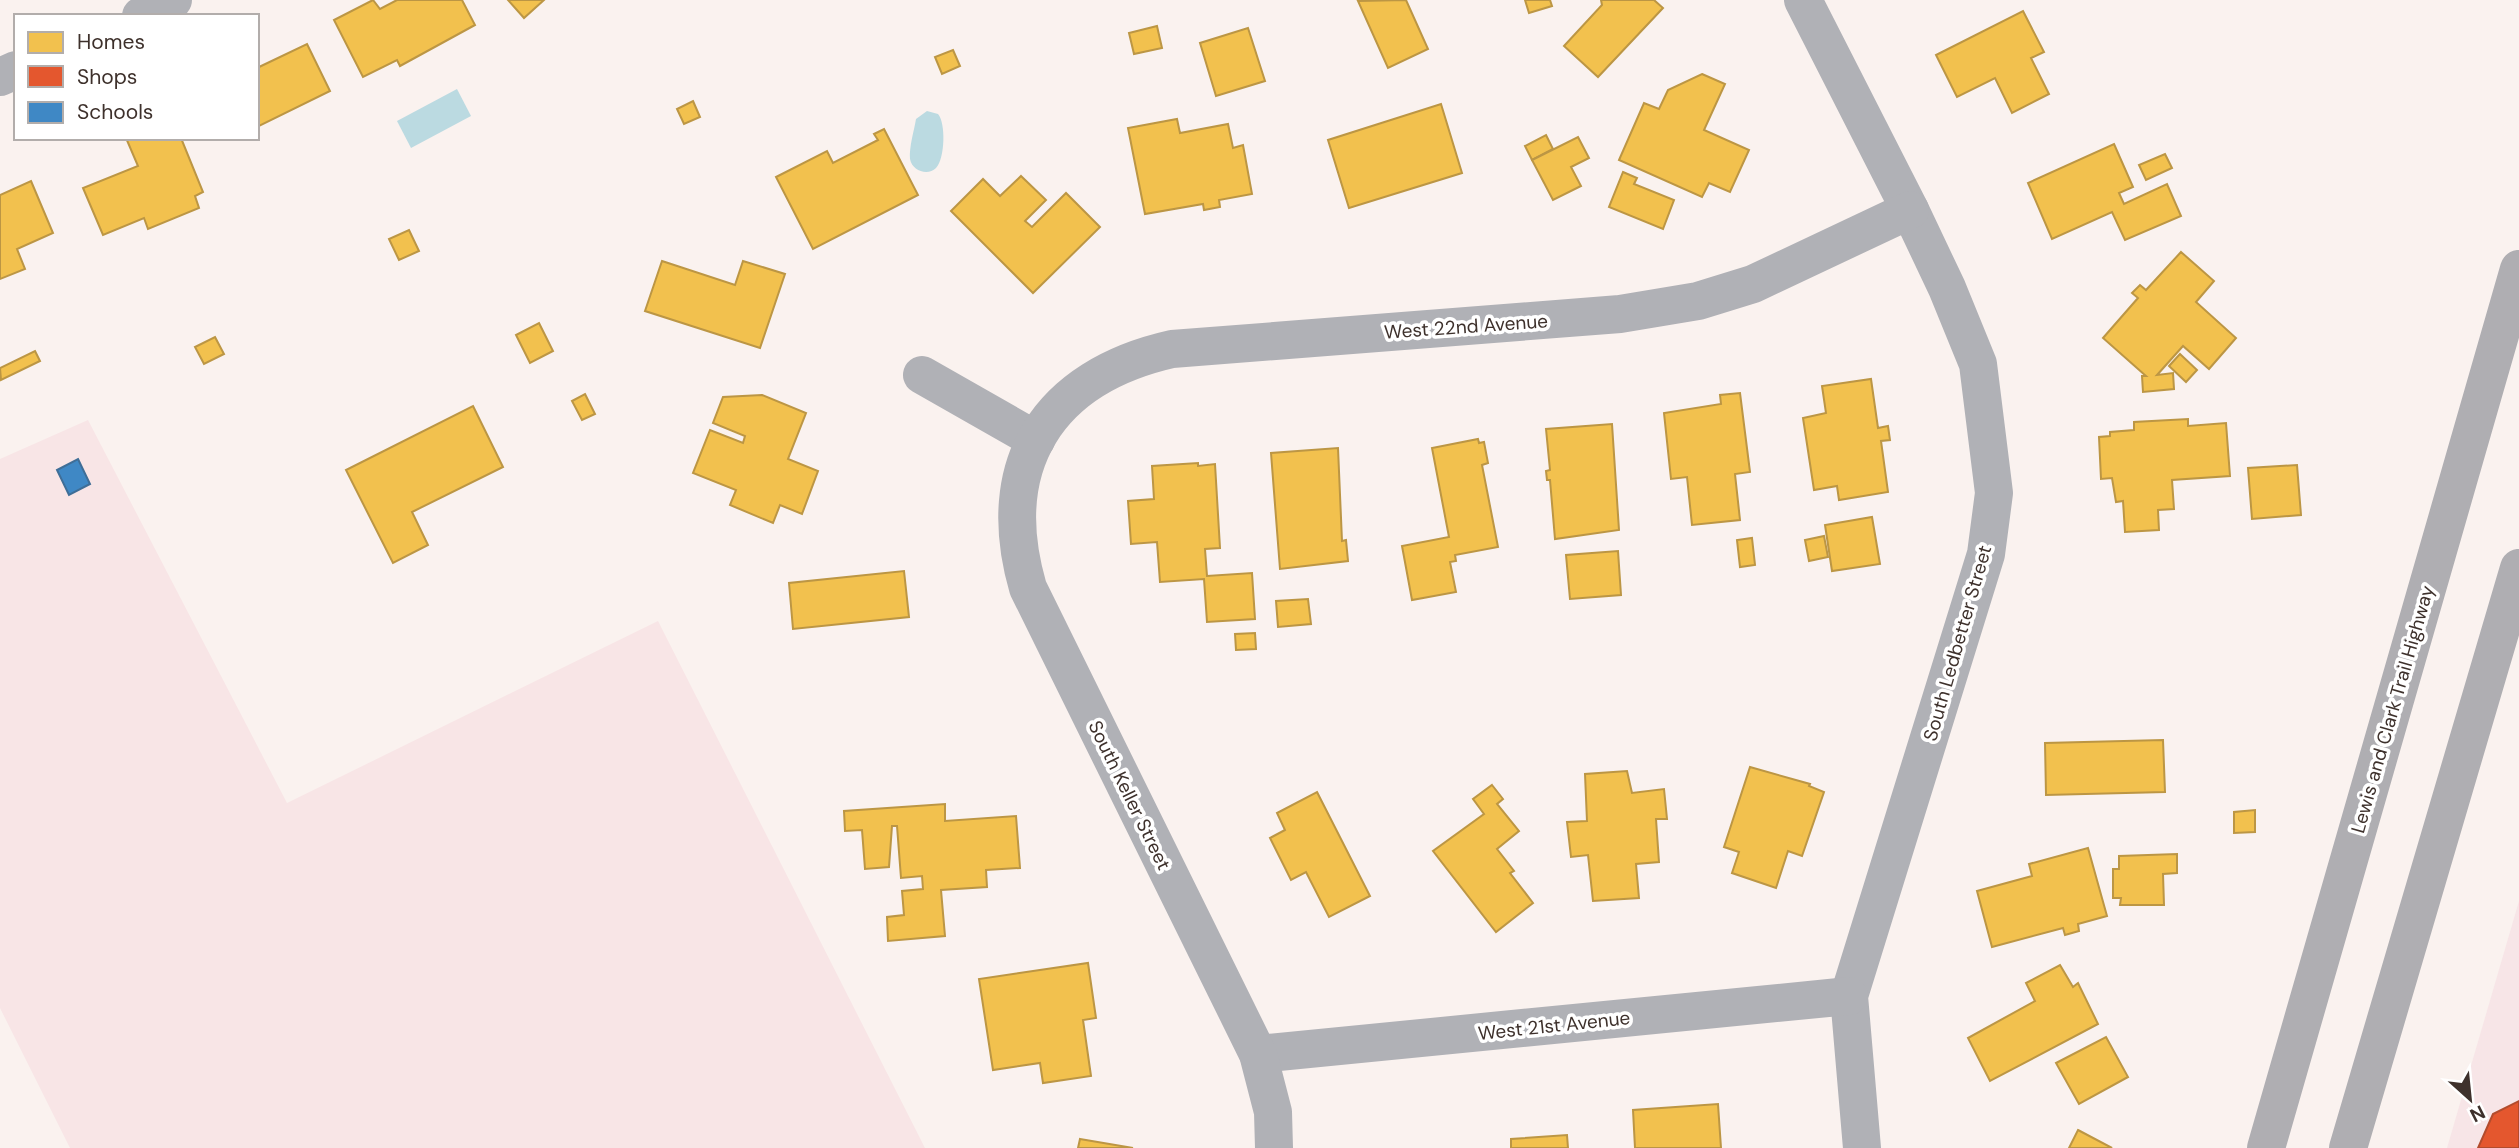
<svg xmlns="http://www.w3.org/2000/svg" width="2519" height="1148" font-family="'DM Sans',sans-serif">
	<style>
		.commercial { fill: #f7e5e7 }
		.education { fill: #f8e5e6 }
		.water { fill: #bbdae1 }
		.homes { fill: #f2c14e; stroke: #bc9644; stroke-width: 2 }
		.shops { fill: #e4572e; stroke: #b24c2d; stroke-width: 2 }
		.schools { fill: #3f88c5; stroke: #3f6e97; stroke-width: 2 }
		.lines { fill: none; stroke-linecap: round; stroke-linejoin: round }
		.minor { stroke: #b0b1b6; stroke-width: 38 }
		.highway { stroke: #afaeb2; stroke-width: 38 }
		.labels { text-anchor: middle; stroke-width: 7; stroke-linejoin: round; paint-order: stroke }
		.street-label { font-size: 19px; fill: #3e312c; stroke: #fff }
	</style>
	<rect width="100%" height="100%" fill="#faf2ef"/>
	<path class="commercial" d="M2519,901V1148H2447Z"/>
	<path class="education" d="M88,420L287,803L658,621L925,1148H70L0,1008V459Z"/>
	<g class="water">
		<path d="M457,89L471,116L411,148L397,121Z"/>
		<path d="M927,111L938,114C946,123 945,159 936,168C928,176 912,171 910,159C909,147 914,131 916,119Z"/>
	</g>
	<g class="homes">
		<path d="M373,0L380,9L397,0H462L475,25L400,66L397,60L363,77L334,20Z"/>
		<path d="M508,0H544L524,18Z"/>
		<path d="M1406,0L1428,49L1388,68L1358,1Z"/>
		<path d="M1525,0H1550L1552,6L1529,13Z"/>
		<path d="M1601,0H1654L1663,8L1598,77L1564,46L1602,5Z"/>
		<path d="M2023,11L2044,52L2031,58L2049,94L2012,113L1995,78L1957,97L1936,55Z"/>
		<path d="M1157,26L1162,48L1134,54L1129,33Z"/>
		<path d="M1248,28L1265,81L1216,96L1200,43Z"/>
		<path d="M307,44L330,91L257,127V68Z"/>
		<path d="M953,50L960,66L942,74L935,57Z"/>
		<path d="M1702,74L1725,84L1704,130L1749,150L1730,192L1709,183L1702,197L1619,160L1644,103L1659,109L1668,90Z"/>
		<path d="M693,101L700,117L684,124L677,109Z"/>
		<path d="M1441,104L1462,173L1349,208L1328,140Z"/>
		<path d="M1177,119L1180,133L1228,124L1233,148L1243,145L1252,194L1219,200L1220,207L1204,210L1203,204L1145,214L1128,128Z"/>
		<path d="M884,129L918,195L813,249L776,177L827,151L833,163L878,140L874,134Z"/>
		<path d="M1546,135L1553,149L1532,160L1525,146Z"/>
		<path d="M1578,137L1589,158L1571,167L1581,186L1553,200L1532,160Z"/>
		<path d="M126,138H181L203,192L195,196L199,208L148,229L144,218L103,235L83,188L138,166Z"/>
		<path d="M2114,144L2133,187L2119,193L2124,204L2167,184L2181,216L2125,240L2112,212L2052,239L2028,183Z"/>
		<path d="M2165,154L2172,168L2146,180L2139,165Z"/>
		<path d="M1623,172L1637,178L1634,184L1674,200L1663,229L1609,207Z"/>
		<path d="M1021,176L1046,200L1025,221L1032,227L1066,193L1100,227L1033,293L951,211L983,179L1000,196Z"/>
		<path d="M31,181L53,233L17,249L25,269L0,279V195Z"/>
		<path d="M409,230L419,251L399,260L389,239Z"/>
		<path d="M2181,252L2214,281L2196,302L2236,338L2209,369L2183,346L2157,375L2173,373L2174,389L2143,392L2142,376H2146L2103,338L2138,298L2132,293L2140,285L2146,290Z"/>
		<path d="M662,261L735,285L743,261L785,274L760,348L645,311Z"/>
		<path d="M539,323L553,351L530,363L516,335Z"/>
		<path d="M215,337L224,354L204,364L195,347Z"/>
		<path d="M35,351L40,361L1,380L0,368Z"/>
		<path d="M2180,354L2197,370L2186,382L2169,366Z"/>
		<path d="M1871,379L1878,428L1888,426L1890,440L1881,441L1888,492L1839,500L1837,486L1814,490L1803,418L1826,413L1822,386Z"/>
		<path d="M1740,393L1750,472L1735,474L1740,520L1692,525L1687,477L1671,479L1664,413L1721,404L1720,395Z"/>
		<path d="M585,394L595,414L582,420L572,401Z"/>
		<path d="M762,395L806,413L788,459L818,471L802,514L780,505L773,523L730,505L736,490L693,473L710,430L743,443L745,436L713,423L723,397Z"/>
		<path d="M473,406L503,467L412,512L428,545L393,563L346,470Z"/>
		<path d="M2188,419V426L2226,423L2230,476L2172,480L2174,509L2158,510L2159,530L2125,532L2123,501L2116,502L2112,478L2101,479L2099,437L2110,436V432L2134,430V422Z"/>
		<path d="M1612,424L1619,530L1555,539L1550,480H1547L1546,471L1550,470L1546,429Z"/>
		<path d="M1478,439L1479,443L1484,442L1488,463L1482,465L1498,547L1455,555L1456,561L1450,562L1456,592L1412,600L1402,546L1449,537L1432,448Z"/>
		<path d="M1338,448L1342,541L1346,540L1348,561L1280,569L1271,453Z"/>
		<path d="M1198,463V466L1215,464L1220,548L1205,549L1207,576L1252,573L1255,619L1207,622L1204,579L1160,582L1157,542L1131,544L1128,501L1154,499L1152,466Z"/>
		<path d="M2297,465L2301,515L2252,519L2248,468Z"/>
		<path d="M1872,517L1880,564L1832,571L1825,525Z"/>
		<path d="M1824,536L1828,557L1809,561L1805,540Z"/>
		<path d="M1752,538L1755,565L1740,567L1737,540Z"/>
		<path d="M1618,551L1621,595L1570,599L1566,555Z"/>
		<path d="M904,571L909,617L793,629L789,583Z"/>
		<path d="M1308,599L1311,624L1278,627L1276,601Z"/>
		<path d="M1255,633L1256,649L1236,650L1235,634Z"/>
		<path d="M2163,740L2165,792L2046,795L2045,743Z"/>
		<path d="M1750,767L1810,784L1809,786L1824,792L1802,856L1788,851L1776,888L1732,873L1739,852L1724,847Z"/>
		<path d="M1627,771L1632,793L1664,789L1667,819H1656L1659,862L1636,864L1639,898L1593,901L1588,855L1571,857L1567,822L1587,821L1585,774Z"/>
		<path d="M1492,785L1503,799L1497,804L1519,831L1497,849L1514,871L1510,873L1533,903L1496,932L1433,851L1484,814L1473,799Z"/>
		<path d="M1317,792L1370,896L1329,917L1306,872L1291,880L1270,838L1285,830L1277,813Z"/>
		<path d="M945,804V821L1016,816L1020,868L986,870L987,887L941,890L945,936L888,941L887,917L904,915L902,891L923,889L922,876L901,878L897,826H892L889,867L865,869L862,830L845,831L844,811Z"/>
		<path d="M2255,810V832L2234,833V812Z"/>
		<path d="M2088,848L2107,916L2078,924L2079,931L2065,935L2063,928L1992,947L1977,891L2032,876L2029,864Z"/>
		<path d="M2177,854V873L2163,874L2164,905H2120L2121,898H2113V869H2119V856Z"/>
		<path d="M1088,963L1096,1018L1083,1020L1091,1076L1043,1083L1040,1063L993,1070L979,979Z"/>
		<path d="M2060,965L2073,987L2078,983L2098,1024L1990,1081L1968,1038L2035,1001L2026,983Z"/>
		<path d="M2106,1037L2128,1077L2079,1104L2056,1063Z"/>
		<path d="M1718,1104L1721,1148H1635L1633,1110Z"/>
		<path d="M2078,1130L2112,1148H2069Z"/>
		<path d="M1567,1135L1568,1148H1511V1139Z"/>
		<path d="M1080,1139L1133,1148H1078Z"/>
	</g>
	<path class="shops" d="M2519,1101V1148H2478L2493,1114Z"/>
	<path class="schools" d="M78,459L90,484L69,495L57,470Z"/>
	<g class="lines">
		<g class="minor">
			<path d="M1803,0L1910,210L1947,288L1978,364L1994,493L1986,554L1849,996L1862,1148"/>
			<path d="M141,16L173,0"/>
			<path d="M0,77L16,70"/>
			<path d="M922,375L1036,440"/>
			<path d="M1258,1054L1849,996"/>
			<path d="M1274,1148L1273,1112L1258,1054L1028,588C992,464 1048,377 1172,349L1620,314L1698,301L1753,284L1910,210"/>
		</g>
		<g class="highway">
			<path d="M2266,1148L2519,269"/>
			<path d="M2348,1148L2519,568"/>
		</g>
	</g>
	<g class="labels">
		<g class="street-label">
			<text transform="translate(1466 326) rotate(-4)" y="7">West 22nd Avenue</text>
			<text transform="translate(1957 643) rotate(-74)" y="7">South Ledbetter Street</text>
			<text transform="translate(2392 709) rotate(-74)" y="7">Lewis and Clark Trail Highway</text>
			<text transform="translate(1130 795) rotate(64)" y="7">South Keller Street</text>
			<text transform="translate(1554 1025) rotate(-6)" y="7">West 21st Avenue</text>
		</g>
	</g>
	<rect x="14" y="14" width="245" height="126" fill="#ffffff" stroke="#b2adab" stroke-width="2"/>
	<rect x="28" y="32" width="35" height="21" fill="#f2c14e" stroke="#b2adab" stroke-width="2"/>
	<text x="77" y="49" font-size="21" fill="#3e312c">Homes</text>
	<rect x="28" y="66" width="35" height="21" fill="#e4572e" stroke="#b2adab" stroke-width="2"/>
	<text x="77" y="84" font-size="21" fill="#3e312c">Shops</text>
	<rect x="28" y="102" width="35" height="21" fill="#3f88c5" stroke="#b2adab" stroke-width="2"/>
	<text x="77" y="119" font-size="21" fill="#3e312c">Schools</text>
	<g transform="translate(2470 1099) rotate(153)" stroke="#ffffff" stroke-width="5" paint-order="stroke">
	<path d="M0-5L12 26L0 18L-12 26Z" fill="#3e312c"/>
	<text y="-10" font-size="19" font-weight="bold" text-anchor="middle" fill="#3e312c">N</text>
	</g>
</svg>
